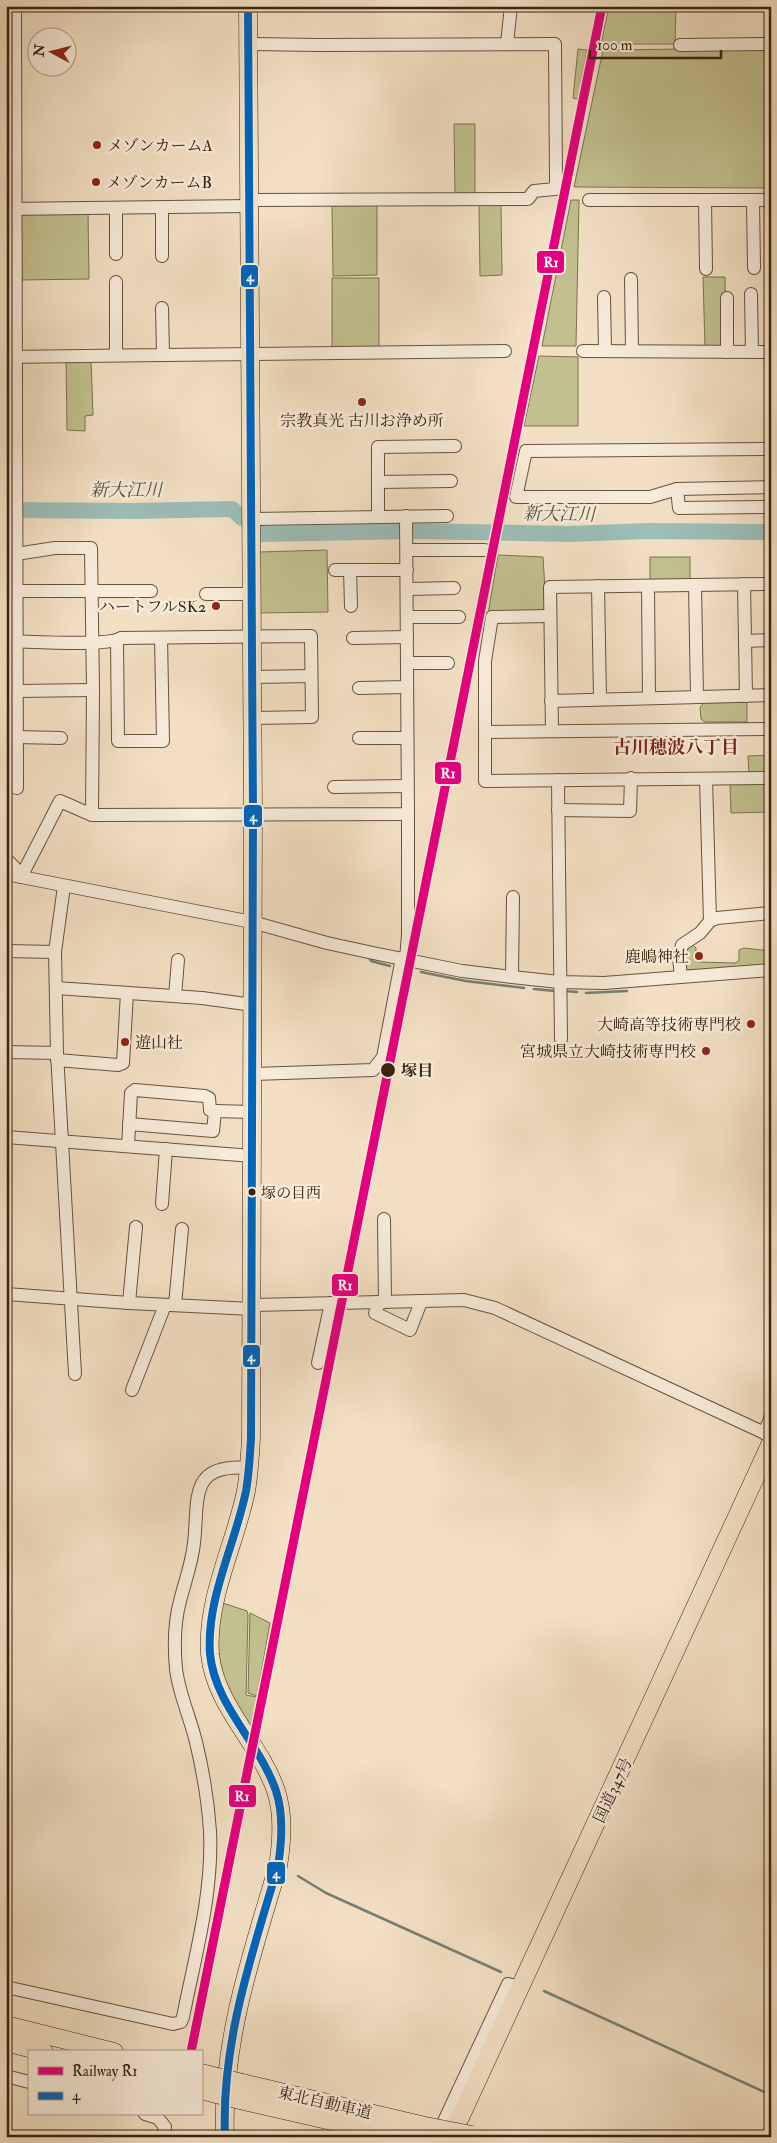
<svg xmlns="http://www.w3.org/2000/svg" width="777" height="2143" font-family="'IM FELL Double Pica','Noto Serif JP',serif">
	<style>
		.green { fill: #c2c08f; stroke: #7d724f }
		.lines { fill: none; stroke-linecap: round; stroke-linejoin: round }
		.stream { stroke: #747f74; stroke-width: 2.5 }
		.river { stroke: #9cbdb8; stroke-width: 16 }
		.minor-casing { stroke: #67523c; stroke-width: 14 }
		.highway-casing { stroke: #38230f; stroke-width: 19 }
		.minor { stroke: #f7ebd9; stroke-width: 12 }
		.highway { stroke: #f3e0c4; stroke-width: 18 }
		.highway-bridge-casing { stroke: #38230f; stroke-width: 19; stroke-linecap: butt }
		.highway-bridge { stroke: #f3e0c4; stroke-width: 18 }
		.bus-1-casing { stroke: #f7ebd9; stroke-width: 11 }
		.bus-1 { stroke: #0065bd; stroke-width: 8 }
		.rail-1-casing { stroke: #f7ebd9; stroke-width: 12 }
		.rail-1 { stroke: #e5007d; stroke-width: 9 }
		.poi-dot { fill: #8f2418; stroke: #f7ebd9; stroke-width: 2 }
		.stop-dot { fill: #38230f; stroke: #f7ebd9; stroke-width: 2 }
		.labels { text-anchor: middle; stroke-width: 5; stroke-linejoin: round; paint-order: stroke }
		.bus-label { font-size: 15px; fill: #38230f; stroke: #f7ebd9; text-anchor: start }
		.poi-label { font-size: 16px; fill: #38230f; stroke: #f7ebd9; text-anchor: end }
		.stop-label { font-size: 16px; font-weight: bold; fill: #38230f; stroke: #f7ebd9; text-anchor: start }
		.street-label { font-size: 16px; fill: #38230f; stroke: #f7ebd9 }
		.water-label { font-size: 18px; font-style: italic; fill: #565142; stroke: #f7ebd9 }
		.neighbourhood-label { font-size: 18px; font-weight: bold; fill: #7a1f14; stroke: #f7ebd9 }
		.line-badge { stroke: #f7ebd9; stroke-width: 2 }
		.badge-label { font-size: 14px; text-anchor: middle; font-weight: bold; fill: #fff }
	</style>
	<rect width="100%" height="100%" fill="#f3e0c4"/>
	<filter id="stains"><feTurbulence type="fractalNoise" baseFrequency=".004" numOctaves="4"/><feColorMatrix values="0 0 0 0 .2 0 0 0 0 .09 0 0 0 0 .02 0 0 0 .5 -.17"/></filter>
	<radialGradient id="worn" r=".72"><stop offset=".6" stop-color="#630" stop-opacity="0"/><stop offset="1" stop-color="#630" stop-opacity=".3"/></radialGradient>
	<g class="green">
		<path d="M609,6H676L675,44H601Z"/>
		<path d="M771,48V188L574,187L603,50Z"/>
		<path d="M578,49L587,50L578,99L573,98Z"/>
		<path d="M454,124H475V196H455Z"/>
		<path d="M571,200H579L576,346H542Z"/>
		<path d="M377,205V275L333,276L332,206Z"/>
		<path d="M479,205H501L502,275L480,276Z"/>
		<path d="M88,212L89,279L20,280L19,213Z"/>
		<path d="M703,277H725L726,346L705,347Z"/>
		<rect x="332" y="278" width="47" height="69"/>
		<path d="M539,356L578,357V426H524Z"/>
		<path d="M66,360H91L93,415L85,416V431L67,430Z"/>
		<path d="M327,550L328,612L260,613L259,552Z"/>
		<path d="M498,555L543,557L546,606L540,613L488,614Z"/>
		<rect x="650" y="557" width="40" height="23"/>
		<path d="M705,702H747V722H705L701,719L700,707Z"/>
		<path d="M771,755V771L767,774L749,775L748,756Z"/>
		<path d="M764,782L771,789V812L731,813L730,784Z"/>
		<path d="M693,945L696,948V960L699,962L735,963L739,961V950L744,948L771,951V964L688,972L684,970L685,950Z"/>
		<path d="M220,1602L247,1611L248,1615L246,1695L257,1697L250,1734L228,1694L217,1657Z"/>
		<path d="M250,1613L270,1623L257,1696L248,1693Z"/>
	</g>
	<g class="lines">
		<g class="stream">
			<path d="M369,957L371,961L390,966"/>
			<path d="M421,972L466,981L524,988"/>
			<path d="M534,989L555,991"/>
			<path d="M565,991L577,992"/>
			<path d="M586,993L627,991"/>
			<path d="M298,1876L326,1893L501,1972"/>
			<path d="M544,1991L771,2095"/>
		</g>
		<g class="river">
			<path d="M6,510L132,511L232,509L242,518"/>
			<path d="M258,530L263,534L415,531L569,534L648,531L771,532"/>
		</g>
		<g class="minor-casing">
			<g id="minor">
				<path d="M507,44L511,6"/>
				<path d="M680,45L771,44"/>
				<path d="M248,200L528,199L534,191L555,189L556,181L555,44L318,45L248,44"/>
				<path d="M589,200H771"/>
				<path d="M705,200L706,269"/>
				<path d="M753,200L754,268"/>
				<path d="M162,208V256"/>
				<path d="M6,209L249,206"/>
				<path d="M116,254V209"/>
				<path d="M631,279L632,351"/>
				<path d="M751,294L752,352"/>
				<path d="M604,297L605,351"/>
				<path d="M583,351L771,352"/>
				<path d="M727,352V298"/>
				<path d="M116,355V282"/>
				<path d="M163,355L505,351"/>
				<path d="M6,357L163,355L162,308"/>
				<path d="M771,449L526,451L516,497H650L677,489L771,487"/>
				<path d="M378,482L451,481"/>
				<path d="M677,489L679,508L771,507"/>
				<path d="M378,517V447L455,446"/>
				<path d="M251,519L447,516"/>
				<path d="M407,550H485"/>
				<path d="M16,554L55,548H91L93,690L92,815"/>
				<path d="M335,570H407"/>
				<path d="M350,570L351,606"/>
				<path d="M744,584L746,696"/>
				<path d="M695,585L697,697"/>
				<path d="M598,586L600,699"/>
				<path d="M648,586L649,698"/>
				<path d="M407,589L454,588"/>
				<path d="M17,591H151"/>
				<path d="M206,594H251"/>
				<path d="M550,616L492,617L485,661V781L771,778"/>
				<path d="M407,617H459"/>
				<path d="M353,638L407,637"/>
				<path d="M117,640L118,741H163L161,638"/>
				<path d="M6,641C26,641 108,647 121,638L311,636L312,717L251,718"/>
				<path d="M745,641L771,640"/>
				<path d="M407,663H448"/>
				<path d="M251,677L311,676"/>
				<path d="M359,688L407,687"/>
				<path d="M17,691L93,690"/>
				<path d="M551,701L771,695"/>
				<path d="M552,731L550,587L771,584"/>
				<path d="M485,732L771,729"/>
				<path d="M17,737L61,738"/>
				<path d="M359,738H407"/>
				<path d="M706,779L710,921"/>
				<path d="M558,780L561,1039"/>
				<path d="M6,784L17,788L15,6"/>
				<path d="M334,787L407,786"/>
				<path d="M558,810L630,811L631,778"/>
				<path d="M6,859L17,870L21,877"/>
				<path d="M6,874L252,922L327,943L373,953L462,971L512,977L559,982L604,983L771,970"/>
				<path d="M21,877L60,801L92,815L408,814L406,516"/>
				<path d="M64,886L55,952L57,1053L75,1374"/>
				<path d="M6,951L55,952"/>
				<path d="M406,959L408,935V814"/>
				<path d="M512,977L513,897"/>
				<path d="M681,977L679,958L682,945L700,933L710,921L717,918L771,913"/>
				<path d="M56,988L202,998L253,1005"/>
				<path d="M175,996L178,960"/>
				<path d="M6,1052L57,1053"/>
				<path d="M57,1060L118,1065L123,1063L127,993"/>
				<path d="M253,1074L373,1070L383,1057L402,958"/>
				<path d="M129,1124L213,1131L215,1111L253,1112"/>
				<path d="M6,1137L253,1156"/>
				<path d="M128,1146L131,1093L135,1090L205,1096L209,1098L210,1110L215,1111"/>
				<path d="M162,1204L166,1149"/>
				<path d="M384,1219L385,1302"/>
				<path d="M6,1294L129,1303L252,1309"/>
				<path d="M129,1303L136,1227"/>
				<path d="M379,1303L375,1313L410,1330L421,1302"/>
				<path d="M175,1305L182,1229"/>
				<path d="M252,1305L464,1300L495,1308L771,1436"/>
				<path d="M318,1363L331,1303"/>
				<path d="M132,1390L165,1305"/>
				<path d="M764,1433L771,1417"/>
				<path d="M6,1987L173,2024L181,2022L183,2017C195,1956 213,1894 210,1831C208,1801 203,1771 196,1742C190,1717 179,1694 176,1669C174,1647 174,1623 180,1601C185,1581 192,1563 194,1543C199,1499 188,1463 249,1468"/>
				<path d="M6,2076L29,2082"/>
				<path d="M145,2114L158,2118L165,2127L163,2137"/>
				<path d="M438,2134L508,1984L520,1987"/>
			</g>
		</g>
		<g class="highway-casing">
			<g id="highway">
				<path d="M6,2025L114,2052"/>
				<path d="M6,2042L44,2052"/>
				<path d="M242,2083L425,2126"/>
				<path d="M240,2100L402,2137"/>
				<path d="M225,2137C221,2043 252,1954 278,1866C282,1841 284,1815 276,1791C260,1743 215,1706 210,1654C206,1599 235,1545 246,1491C249,1474 250,1456 251,1438L253,813L248,6"/>
				<path d="M451,2137L771,1443"/>
			</g>
		</g>
		<use href="#minor" class="minor"/>
		<use href="#highway" class="highway"/>
		<g class="highway-bridge-casing">
			<g id="highway-bridge">
				<path d="M201,2073L242,2083"/>
				<path d="M201,2090L240,2100"/>
				<path d="M425,2126L472,2135"/>
			</g>
		</g>
		<use href="#highway-bridge" class="highway-bridge"/>
		<g class="bus-1-casing">
			<path id="bus-1" d="M225,2137C221,2043 252,1954 278,1866C282,1841 284,1815 276,1791C260,1743 215,1706 210,1654C206,1599 235,1545 246,1491C249,1474 250,1456 251,1438L253,813L248,6"/>
		</g>
		<use href="#bus-1" class="bus-1"/>
		<g class="rail-1-casing">
			<path id="rail-1" d="M191,2052L602,6"/>
		</g>
		<use href="#rail-1" class="rail-1"/>
	</g>
	<g class="poi-dot">
		<circle cx="97" cy="145" r="5"/>
		<circle cx="96" cy="182" r="5"/>
		<circle cx="362" cy="402" r="5"/>
		<circle cx="216" cy="606" r="5"/>
		<circle cx="699" cy="956" r="5"/>
		<circle cx="751" cy="1024" r="5"/>
		<circle cx="125" cy="1042" r="5"/>
		<circle cx="706" cy="1051" r="5"/>
	</g>
	<g class="stop-dot">
		<circle cx="388" cy="1070" r="8"/>
		<circle cx="252" cy="1192" r="4.5"/>
	</g>
	<g class="labels">
		<g class="bus-label">
			<text x="261" y="1198">塚の目西</text>
		</g>
		<g class="poi-label">
			<text x="107" y="151" text-anchor="start">メゾンカームA</text>
			<text x="106" y="188" text-anchor="start">メゾンカームB</text>
			<text x="362" y="426" text-anchor="middle">宗教真光 古川お浄め所</text>
			<text x="206" y="612">ハートフルSK2</text>
			<text x="689" y="962">鹿嶋神社</text>
			<text x="741" y="1030">大崎高等技術専門校</text>
			<text x="135" y="1048" text-anchor="start">遊山社</text>
			<text x="696" y="1057">宮城県立大崎技術専門校</text>
		</g>
		<g class="stop-label">
			<text x="401" y="1076">塚目</text>
		</g>
		<g class="street-label">
			<text transform="translate(612 1790) rotate(-65)" y="6">国道347号</text>
			<text transform="translate(325 2102) rotate(13)" y="6">東北自動車道</text>
		</g>
		<g class="water-label">
			<text x="126" y="496">新大江川</text>
			<text transform="translate(559 514) rotate(1)" y="6">新大江川</text>
		</g>
		<g class="neighbourhood-label">
			<text x="676" y="753">古川穂波八丁目</text>
		</g>
	</g>
	<g class="line-badge">
		<rect x="536" y="250" width="29" height="24" rx="5" fill="#e5007d"/>
		<rect x="240" y="264" width="19" height="24" rx="5" fill="#0065bd"/>
		<rect x="434" y="761" width="28" height="24" rx="5" fill="#e5007d"/>
		<rect x="243" y="804" width="20" height="24" rx="5" fill="#0065bd"/>
		<rect x="331" y="1273" width="28" height="24" rx="5" fill="#e5007d"/>
		<rect x="242" y="1344" width="19" height="24" rx="5" fill="#0065bd"/>
		<rect x="228" y="1784" width="29" height="24" rx="5" fill="#e5007d"/>
		<rect x="266" y="1861" width="20" height="24" rx="5" fill="#0065bd"/>
	</g>
	<g class="badge-label">
		<text x="551" y="267">R1</text>
		<text x="250" y="281">4</text>
		<text x="448" y="778">R1</text>
		<text x="253" y="821">4</text>
		<text x="345" y="1290">R1</text>
		<text x="251" y="1361">4</text>
		<text x="242" y="1801">R1</text>
		<text x="276" y="1878">4</text>
	</g>
	<rect width="777" height="2143" fill="none" stroke="#f3e0c4" stroke-width="25"/>
	<rect x="8" y="8" width="762" height="2128" fill="none" stroke="#38230f" stroke-width="2.5"/>
	<rect x="12" y="12" width="752" height="2118" fill="none" stroke="#38230f"/>
	<rect x="28" y="2050" width="175" height="65" fill="#f7ebd9" stroke="#ab9b88"/>
	<rect x="38" y="2067" width="25" height="8" fill="#e5007d" stroke="#ab9b88"/>
	<text x="72" y="2076" font-size="15" fill="#38230f">Railway R1</text>
	<rect x="38" y="2092" width="25" height="8" fill="#0065bd" stroke="#ab9b88"/>
	<text x="72" y="2100" font-size="15" fill="#38230f">4</text>
	<g transform="translate(52 52) rotate(277)"><circle r="24" fill="#f7ebd9" stroke="#ab9b88"/>
	<path d="M0-4L9 19L0 12L-9 19Z" fill="#8f2418"/>
	<text y="-8" font-size="14" font-weight="bold" text-anchor="middle" fill="#38230f">N</text>
	</g>
	<path d="M590 50v8h131v-8" fill="none" stroke="#38230f" stroke-width="2.5"/>
	<text x="597" y="50" font-size="15" fill="#38230f" stroke="#f7ebd9" stroke-width="4" paint-order="stroke">100 m</text>
	<rect width="100%" height="100%" filter="url(#stains)"/>
	<rect width="100%" height="100%" fill="url(#worn)"/>
</svg>
